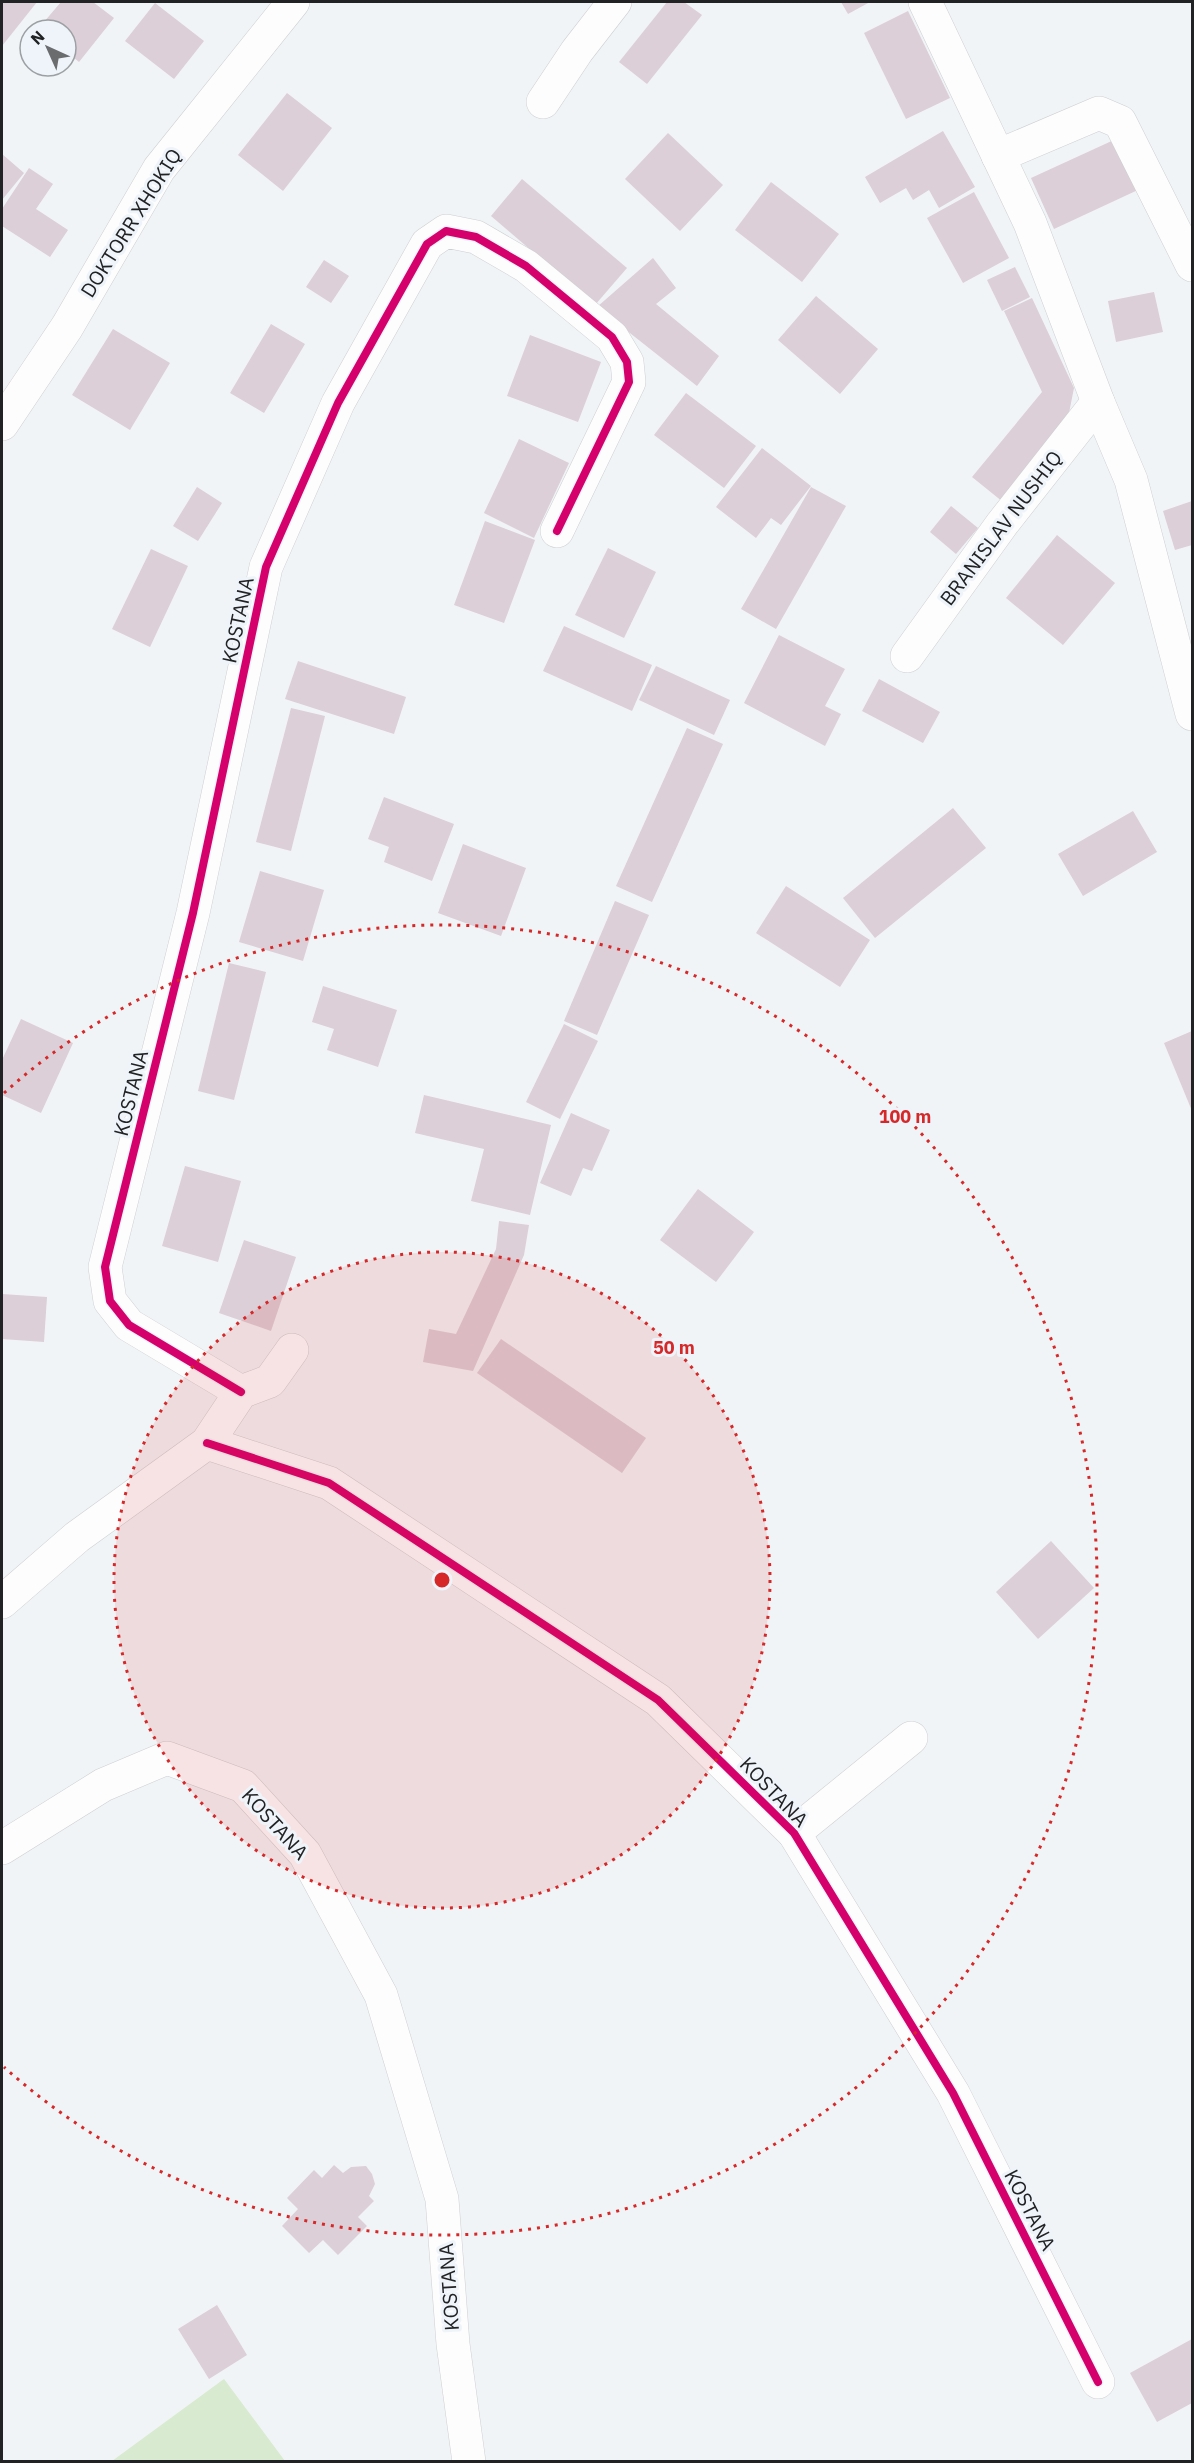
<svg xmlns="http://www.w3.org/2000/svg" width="1194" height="2463" font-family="'IBM Plex Sans',sans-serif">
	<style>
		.green { fill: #d8eacf }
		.building { fill: #dccfd7 }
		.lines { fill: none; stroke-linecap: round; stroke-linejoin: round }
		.street-casing { stroke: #cdcfd1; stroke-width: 34 }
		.street { stroke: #fdfdfe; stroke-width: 33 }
		.cycleway-casing { stroke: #eef4f9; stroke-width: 11 }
		.cycleway { stroke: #d6006c; stroke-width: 8 }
		.ring { fill: none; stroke: #d62828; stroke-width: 3; stroke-dasharray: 3 6 }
		.labels { text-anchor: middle; stroke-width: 6; stroke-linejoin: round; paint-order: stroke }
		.street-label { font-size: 20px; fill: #212224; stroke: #eef4f9 }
		.centre { fill: #d62828; stroke: #eef4f9; stroke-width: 3 }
		.ring-label { font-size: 18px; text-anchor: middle; font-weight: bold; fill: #d62828; stroke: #eef4f9; stroke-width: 6; stroke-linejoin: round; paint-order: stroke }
	</style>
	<rect width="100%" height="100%" fill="#f1f4f6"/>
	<path class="green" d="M224,2379L285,2461H112Z"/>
	<g class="building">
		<path d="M2,2H37L2,46Z"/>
		<path d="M61,2H93L114,18L79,62L66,51V30L38,29Z"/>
		<path d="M667,2H684L702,15L647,84L619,62Z"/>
		<path d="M841,2H870L848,14Z"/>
		<path d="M155,3L204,41L174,79L125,41Z"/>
		<path d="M908,11L950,98L906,119L864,33Z"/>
		<path d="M287,93L332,128L283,191L238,155Z"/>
		<path d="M943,131L975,187L939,208L929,190L913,200L906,188L880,203L865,177Z"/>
		<path d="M668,133L723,185L680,231L625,179Z"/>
		<path d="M1116,139L1140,189L1054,229L1031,178Z"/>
		<path d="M2,154L24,173L2,200Z"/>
		<path d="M29,168L53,184L36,209L68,230L50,257L2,226V209Z"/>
		<path d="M522,179L627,268L595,305L491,216Z"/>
		<path d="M771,182L839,234L802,282L735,230Z"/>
		<path d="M974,192L1009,258L963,283L927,218Z"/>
		<path d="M653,258L676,288L656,304L719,356L697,386L597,307Z"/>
		<path d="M324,260L349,276L331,303L306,287Z"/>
		<path d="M1015,267L1030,297L1002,311L987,280Z"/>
		<path d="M1154,292L1163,332L1116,342L1108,301Z"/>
		<path d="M816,296L878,349L840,394L778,340Z"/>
		<path d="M1032,298L1074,388L1069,413L1003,502L972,477L1042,392L1004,311Z"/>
		<path d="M271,324L305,344L264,413L230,393Z"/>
		<path d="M113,329L170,363L130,430L72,395Z"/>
		<path d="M530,335L601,362L578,422L507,396Z"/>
		<path d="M686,393L756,446L724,488L654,435Z"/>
		<path d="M519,439L569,463L534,538L484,513Z"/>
		<path d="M762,448L811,486L781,525L771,518L756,538L716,507Z"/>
		<path d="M197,487L222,503L198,541L173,526Z"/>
		<path d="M811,487L846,506L776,629L741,609Z"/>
		<path d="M1192,501V545L1175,550L1163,511Z"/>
		<path d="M951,506L978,528L956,554L930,532Z"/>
		<path d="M485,521L535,540L504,623L454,605Z"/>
		<path d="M1057,535L1115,583L1063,645L1006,598Z"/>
		<path d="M608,548L656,572L624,638L575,615Z"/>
		<path d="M151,549L188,566L150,647L112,629Z"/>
		<path d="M564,626L652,665L632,711L543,671Z"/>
		<path d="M779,635L845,669L825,706L841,714L825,746L744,703Z"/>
		<path d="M298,661L406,697L394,734L285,699Z"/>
		<path d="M656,666L730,700L714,735L639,700Z"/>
		<path d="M879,679L940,712L923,743L862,711Z"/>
		<path d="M291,708L325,716L291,851L256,842Z"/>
		<path d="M687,728L723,744L652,902L616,886Z"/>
		<path d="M384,797L454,824L432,881L384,862L389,847L368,839Z"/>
		<path d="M953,808L986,848L875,938L843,898Z"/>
		<path d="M1133,811L1157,852L1083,896L1058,854Z"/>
		<path d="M463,844L526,868L501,936L438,913Z"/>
		<path d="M260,871L324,890L303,961L239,942Z"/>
		<path d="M786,886L870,940L840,987L756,933Z"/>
		<path d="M615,901L649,915L597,1035L564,1021Z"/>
		<path d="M229,963L266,972L234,1100L198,1091Z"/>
		<path d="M323,986L397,1010L378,1067L327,1050L334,1029L312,1022Z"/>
		<path d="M21,1019L73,1043L41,1113L2,1095V1060Z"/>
		<path d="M564,1024L598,1041L560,1119L526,1102Z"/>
		<path d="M1192,1031V1111L1164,1043Z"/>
		<path d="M424,1095L551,1125L530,1215L471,1201L484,1149L415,1133Z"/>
		<path d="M571,1113L610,1130L592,1171L583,1168L571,1196L540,1183Z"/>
		<path d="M185,1166L241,1181L218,1262L162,1246Z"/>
		<path d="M698,1189L754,1232L716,1282L660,1240Z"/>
		<path d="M499,1221L529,1225L524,1255L473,1371L423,1362L429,1329L456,1334L496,1249Z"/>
		<path d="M244,1240L296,1257L271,1331L219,1313Z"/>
		<path d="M2,1294L47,1297L44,1342L2,1339Z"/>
		<path d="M501,1339L646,1438L622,1473L477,1373Z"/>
		<path d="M1051,1541L1094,1588L1038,1639L996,1592Z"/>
		<path d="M334,2165L343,2173L351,2167L366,2166L372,2174L375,2184L369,2196L374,2201L358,2217L367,2226L338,2255L323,2240L309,2253L282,2226L298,2209L287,2198L314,2170L322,2178Z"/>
		<path d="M217,2305L247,2355L209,2379L178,2329Z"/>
		<path d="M1192,2339V2403L1157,2422L1130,2373Z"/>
	</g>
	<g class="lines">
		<g class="street-casing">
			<g id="street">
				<path d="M925,2L1030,223L1098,402L1131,480L1192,714"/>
				<path d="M543,102L577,51L615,2"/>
				<path d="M998,156L1099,113L1120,122L1192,265"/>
				<path d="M2,424L67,327L159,169L293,2"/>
				<path d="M907,656L1002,524L1098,402"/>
				<path d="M241,1392L129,1325L110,1301L105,1267L193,913L266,567L338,403L427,244L446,231L476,237L526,266L612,337L627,362L629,382L557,531"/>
				<path d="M207,1443L329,1483L658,1700L794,1833L953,2093L1098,2382"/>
				<path d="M2,1602L77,1537L207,1443L241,1392L270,1381L292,1350"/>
				<path d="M794,1833L911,1738"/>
				<path d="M2,1848L103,1785L167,1758L243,1786L305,1854L381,1995L442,2199L453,2344L469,2462"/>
			</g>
		</g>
		<use href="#street" class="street"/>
		<g class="cycleway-casing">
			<g id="cycleway">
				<path d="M241,1392L129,1325L110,1301L105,1267L193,913L266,567L338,403L427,244L446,231L476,237L526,266L612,337L627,362L629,382L557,531"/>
				<path d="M207,1443L329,1483L658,1700L794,1833L953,2093L1098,2382"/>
			</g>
		</g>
		<use href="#cycleway" class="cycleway"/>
	</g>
	<circle cx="442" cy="1580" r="328" fill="#d62828" fill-opacity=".12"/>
	<g class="ring">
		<circle cx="442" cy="1580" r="328"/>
		<path d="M4 1093A655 655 0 1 1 4 2067"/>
	</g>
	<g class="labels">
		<g class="street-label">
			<text transform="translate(131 223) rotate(-58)" y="7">DOKTORR XHOKIQ</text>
			<text transform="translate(1001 528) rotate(-53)" y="7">BRANISLAV NUSHIQ</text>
			<text transform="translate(238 620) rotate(-78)" y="7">KOSTANA</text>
			<text transform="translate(131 1093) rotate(-76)" y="7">KOSTANA</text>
			<text transform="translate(774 1792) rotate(46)" y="7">KOSTANA</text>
			<text transform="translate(275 1824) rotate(48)" y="7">KOSTANA</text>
			<text transform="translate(1030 2210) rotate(63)" y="7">KOSTANA</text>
			<text transform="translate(449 2287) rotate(-94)" y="7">KOSTANA</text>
		</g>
	</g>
	<circle cx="442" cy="1580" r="9" class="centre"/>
	<g class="ring-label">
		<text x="905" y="1123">100 m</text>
		<text x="674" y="1354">50 m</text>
	</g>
	<rect width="1194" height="2463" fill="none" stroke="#212224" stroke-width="6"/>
	<g transform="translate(48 48) rotate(315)"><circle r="28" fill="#eef4f9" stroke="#9ca0a4" stroke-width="1.5"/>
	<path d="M0-4.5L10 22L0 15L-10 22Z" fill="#6a6c6e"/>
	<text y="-9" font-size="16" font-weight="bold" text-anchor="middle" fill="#212224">N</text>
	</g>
</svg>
